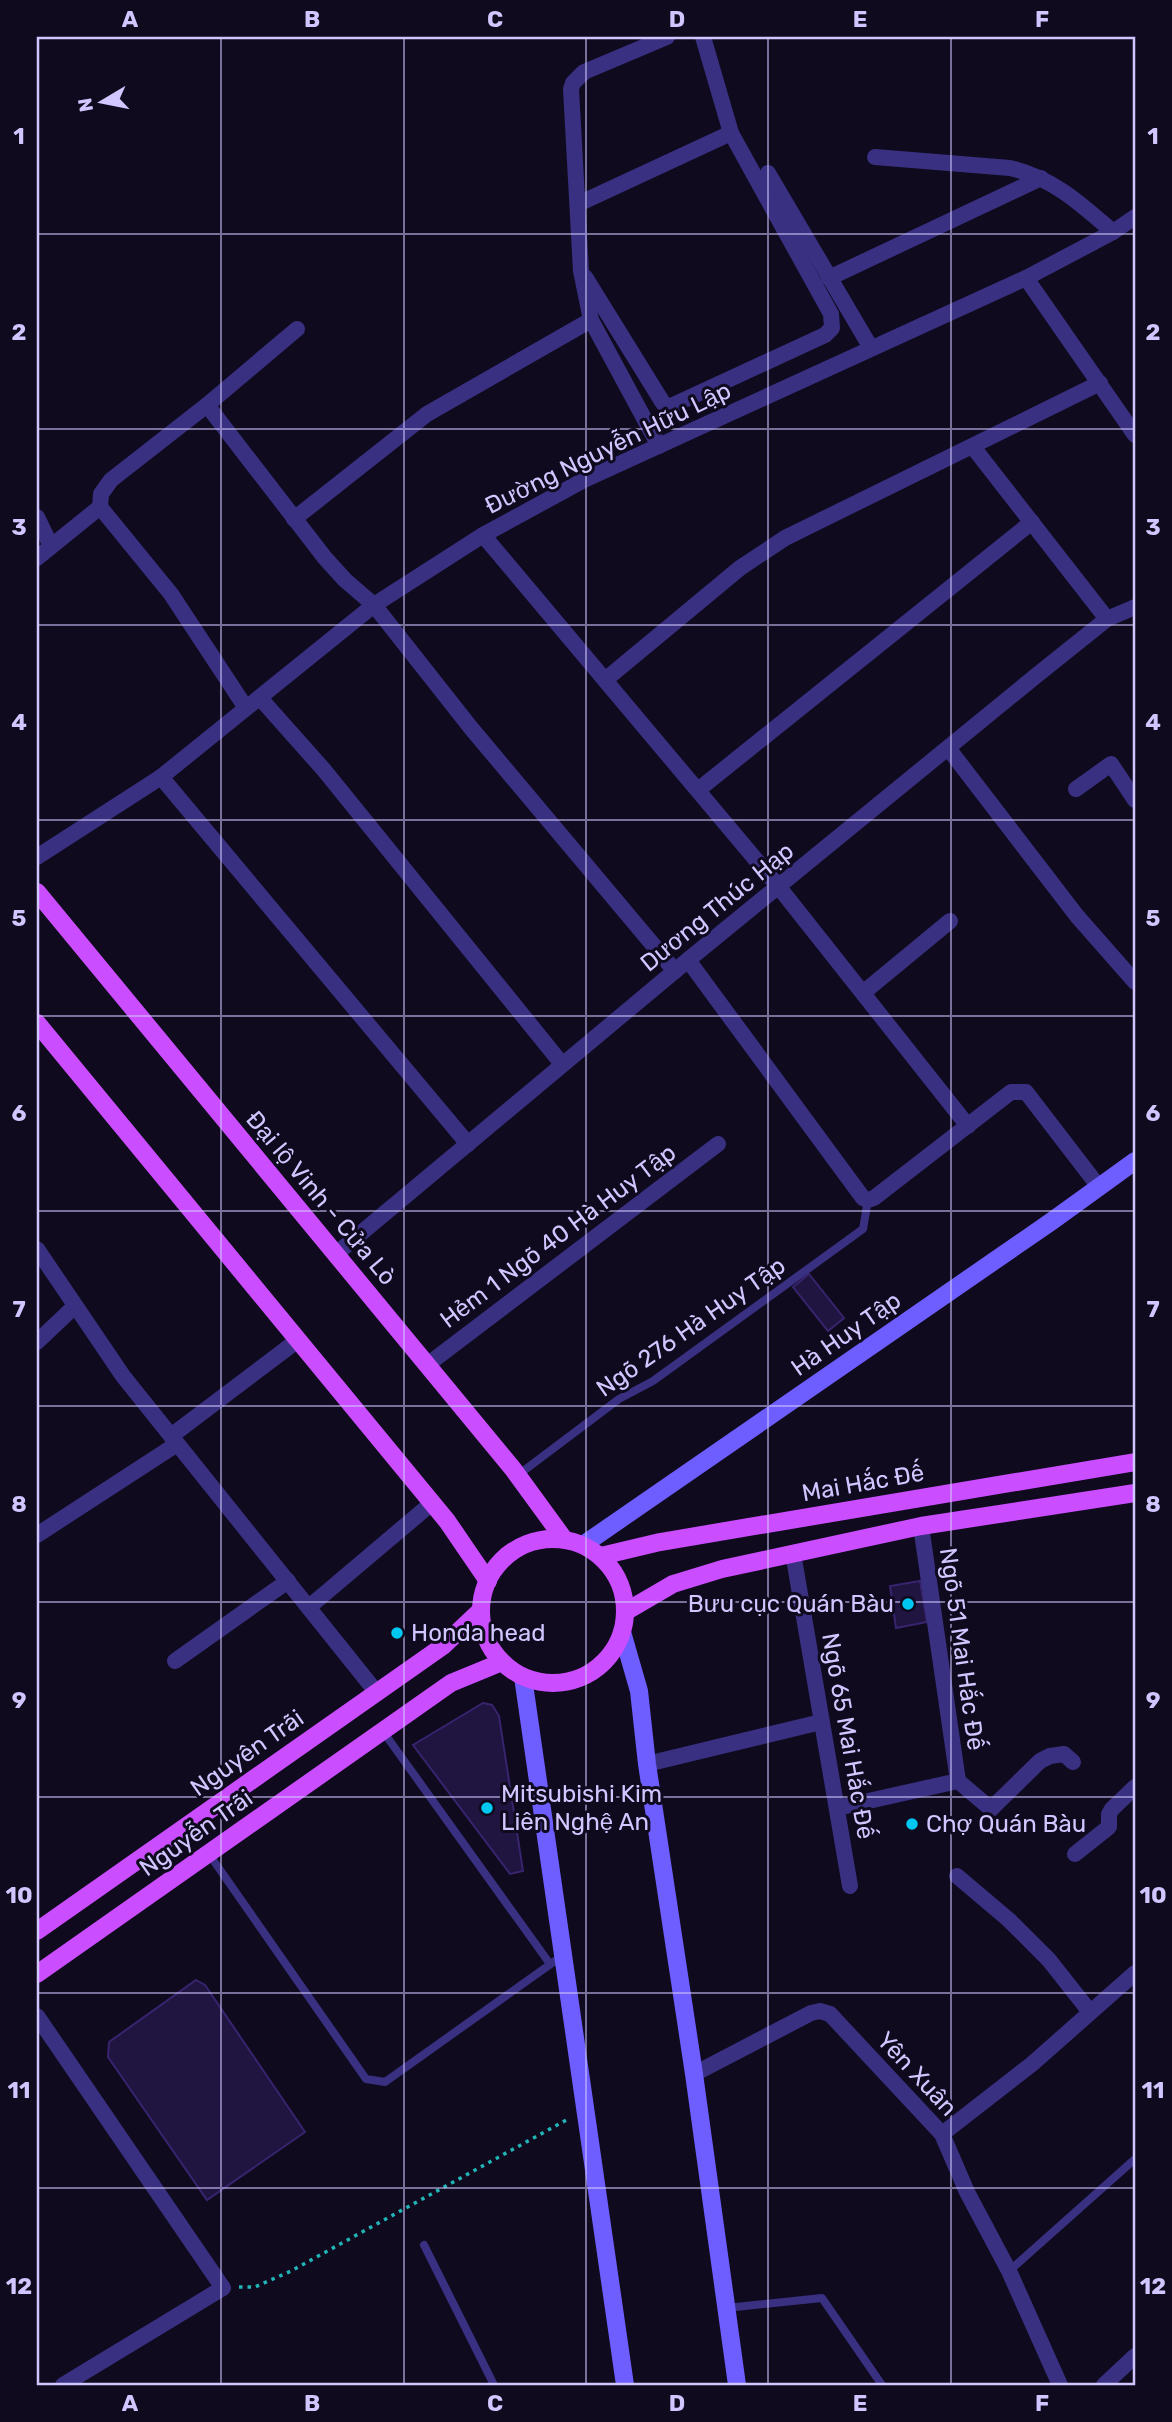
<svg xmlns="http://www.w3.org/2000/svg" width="1172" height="2422" font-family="Rubik,sans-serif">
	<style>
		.building { fill: #201440; stroke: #38246e; stroke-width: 2 }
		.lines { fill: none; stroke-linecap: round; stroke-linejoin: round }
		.path { stroke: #22b5b7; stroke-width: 3.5; stroke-dasharray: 3.5 5; stroke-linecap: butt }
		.lane { stroke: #393081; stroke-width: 8 }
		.street { stroke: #393081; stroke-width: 16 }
		.secondary { stroke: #6e5dff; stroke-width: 18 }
		.primary { stroke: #ca4dff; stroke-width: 18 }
		.grid { fill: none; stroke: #d1c6ff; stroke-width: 2; stroke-opacity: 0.55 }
		.poi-dot { fill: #00c7f1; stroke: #0f0a1e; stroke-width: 2.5 }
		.labels { text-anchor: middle; stroke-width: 6; stroke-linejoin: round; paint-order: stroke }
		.street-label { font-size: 24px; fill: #d1c6ff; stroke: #0f0a1e }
		.poi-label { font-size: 24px; fill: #d1c6ff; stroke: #0f0a1e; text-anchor: start }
		.neatline { fill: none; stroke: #d1c6ff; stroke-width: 2.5 }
		.grid-label { font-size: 23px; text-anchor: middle; font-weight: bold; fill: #d1c6ff }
	</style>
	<rect width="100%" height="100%" fill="#0f0a1e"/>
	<g class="building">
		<path d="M809,1274L844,1318L828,1331L793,1287Z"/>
		<path d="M920,1581L927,1622L896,1628L890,1586Z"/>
		<path d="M483,1703L492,1705L499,1716L523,1871L510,1874L413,1745Z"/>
		<path d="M196,1980L205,1985L305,2132L207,2200L108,2057L109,2042Z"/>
	</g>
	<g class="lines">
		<path class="path" d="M239,2287H255L291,2271L570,2118"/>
		<g class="lane">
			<path d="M518,1475L619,1399L653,1381L863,1229L868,1200"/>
			<path d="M382,1730L550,1964"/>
			<path d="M209,1854L366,2079L385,2082L562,1956"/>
			<path d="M424,2245L494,2385"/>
			<path d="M1009,2271L1135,2159"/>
			<path d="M726,2308L822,2298L882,2385"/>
		</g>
		<g class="street">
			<path d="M875,157L1010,168C1053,178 1081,204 1113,232"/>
			<path d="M768,173L871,348"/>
			<path d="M578,204L731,133"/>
			<path d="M585,277L663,403L669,407L825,335L832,328L831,314L731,133L703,37"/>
			<path d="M829,278L1041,178"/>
			<path d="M1026,278L1135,435"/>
			<path d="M591,320L659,446"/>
			<path d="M207,405L325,558L345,580L374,605L471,728L675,971"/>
			<path d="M973,447L1107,619"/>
			<path d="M100,507L171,594L246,708"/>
			<path d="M37,517L51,546"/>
			<path d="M294,519L427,414L591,320L581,271L571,89L573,83L584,72L667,37"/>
			<path d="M483,535L778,886L968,1126"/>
			<path d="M37,558L100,507L101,494L111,480L207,405L297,329"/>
			<path d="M605,680L740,568L785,538L1100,383"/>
			<path d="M260,698L324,770L562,1064"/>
			<path d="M948,748L1077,916L1135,982"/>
			<path d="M161,777L468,1144"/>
			<path d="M1076,789L1111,764L1135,800"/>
			<path d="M698,790L1032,522"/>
			<path d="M37,857L161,777L374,605L483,535L584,480L1026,278L1113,232L1135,217"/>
			<path d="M688,960L863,1198L868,1200L874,1198L1011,1092H1026L1099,1187"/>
			<path d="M864,992L950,921"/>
			<path d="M37,1249L123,1376L377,1693"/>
			<path d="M336,1254L688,960L1037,675L1107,619L1135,607"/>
			<path d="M37,1342L75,1306"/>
			<path d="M427,1365L718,1144"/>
			<path d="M171,1436L298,1340"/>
			<path d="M37,1535L177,1444"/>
			<path d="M793,1553L850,1886"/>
			<path d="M309,1607L432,1503"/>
			<path d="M175,1661L288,1581"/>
			<path d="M647,1764L821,1722"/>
			<path d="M958,1781L991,1809L1040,1761L1050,1756L1064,1754L1073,1762"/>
			<path d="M837,1808L958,1781L921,1526"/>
			<path d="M1075,1854L1109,1827V1814L1112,1809L1135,1787"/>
			<path d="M957,1876L1009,1920L1049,1960L1090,2012"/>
			<path d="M37,2016L223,2288L63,2385"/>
			<path d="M694,2074L811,2013L820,2011L830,2014L942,2134L967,2192L1009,2271L1060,2385"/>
			<path d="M942,2134L1032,2064L1135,1973"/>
			<path d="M1104,2385L1135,2356"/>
		</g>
		<g class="secondary">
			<path d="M583,1545L1052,1221L1135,1161"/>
			<path d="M622,1632L639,1691L647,1764L694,2074L737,2385"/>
			<path d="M523,1677L625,2385"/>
		</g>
		<g class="primary">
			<path d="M37,892L513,1469L564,1539"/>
			<path d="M37,1023L447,1521L488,1581"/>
			<circle cx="553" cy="1611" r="72"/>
			<path d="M601,1556L660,1542L1135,1462"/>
			<path d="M625,1612L673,1584L722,1569L921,1526L1135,1493"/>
			<path d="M37,1931L443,1646L480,1611"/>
			<path d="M37,1974L451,1683L502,1662"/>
		</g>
	</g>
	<path class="grid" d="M221,37V2385M404,37V2385M586,37V2385M768,37V2385M951,37V2385M37,234H1135M37,429H1135M37,625H1135M37,820H1135M37,1016H1135M37,1211H1135M37,1406H1135M37,1602H1135M37,1797H1135M37,1993H1135M37,2188H1135"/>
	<g class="poi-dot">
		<circle cx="908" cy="1604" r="7"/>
		<circle cx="397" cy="1633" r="7"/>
		<circle cx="487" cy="1808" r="7"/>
		<circle cx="912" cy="1824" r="7"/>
	</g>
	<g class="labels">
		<g class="street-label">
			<text transform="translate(608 448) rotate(-26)" y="8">Đường Nguyễn Hữu Lập</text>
			<text transform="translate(717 907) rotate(-39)" y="8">Dương Thúc Hạp</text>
			<text transform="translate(321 1198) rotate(50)" y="8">Đại lộ Vinh - Cửa Lò</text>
			<text transform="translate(558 1236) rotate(-37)" y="8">Hẻm 1 Ngõ 40 Hà Huy Tập</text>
			<text transform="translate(691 1327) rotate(-35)" y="8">Ngõ 276 Hà Huy Tập</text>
			<text transform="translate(846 1334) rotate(-35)" y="8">Hà Huy Tập</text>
			<text transform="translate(863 1483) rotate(-10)" y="8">Mai Hắc Đế</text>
			<text transform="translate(962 1649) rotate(82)" y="8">Ngõ 51 Mai Hắc Đế</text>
			<text transform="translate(848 1736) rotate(80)" y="8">Ngõ 65 Mai Hắc Đế</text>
			<text transform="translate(247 1753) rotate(-35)" y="8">Nguyên Trãi</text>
			<text transform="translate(196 1833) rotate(-35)" y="8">Nguyễn Trãi</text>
			<text transform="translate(917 2074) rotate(47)" y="8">Yên Xuân</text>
		</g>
		<g class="poi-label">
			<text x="894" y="1612" text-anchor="end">Bưu cục Quán Bàu</text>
			<text x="411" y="1641">Honda head</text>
			<text x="501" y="1802">Mitsubishi Kim<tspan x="501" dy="28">Liên Nghệ An</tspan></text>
			<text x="926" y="1832">Chợ Quán Bàu</text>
		</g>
	</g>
	<rect width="1172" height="2422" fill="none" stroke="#0f0a1e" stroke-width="77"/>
	<g transform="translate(102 102) rotate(260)" stroke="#0f0a1e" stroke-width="5" paint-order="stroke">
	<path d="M0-5L12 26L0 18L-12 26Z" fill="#d1c6ff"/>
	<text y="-10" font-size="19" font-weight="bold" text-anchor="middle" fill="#d1c6ff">N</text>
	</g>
	<rect x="38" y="38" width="1096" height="2346" class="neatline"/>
	<g class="grid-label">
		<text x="130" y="27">A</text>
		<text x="312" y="27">B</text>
		<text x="495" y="27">C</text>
		<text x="677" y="27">D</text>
		<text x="860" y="27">E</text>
		<text x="1042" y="27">F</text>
		<text x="19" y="144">1</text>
		<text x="1153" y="144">1</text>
		<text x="19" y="340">2</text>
		<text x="1153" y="340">2</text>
		<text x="19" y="535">3</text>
		<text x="1153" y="535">3</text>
		<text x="19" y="730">4</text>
		<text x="1153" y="730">4</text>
		<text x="19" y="926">5</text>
		<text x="1153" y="926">5</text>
		<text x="19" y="1121">6</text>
		<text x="1153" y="1121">6</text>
		<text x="19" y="1317">7</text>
		<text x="1153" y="1317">7</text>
		<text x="19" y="1512">8</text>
		<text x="1153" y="1512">8</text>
		<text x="19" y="1708">9</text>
		<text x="1153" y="1708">9</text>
		<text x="19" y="1903">10</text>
		<text x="1153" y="1903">10</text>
		<text x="19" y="2098">11</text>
		<text x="1153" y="2098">11</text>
		<text x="19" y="2294">12</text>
		<text x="1153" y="2294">12</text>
		<text x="130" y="2411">A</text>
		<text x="312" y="2411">B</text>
		<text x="495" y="2411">C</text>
		<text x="677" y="2411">D</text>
		<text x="860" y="2411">E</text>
		<text x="1042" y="2411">F</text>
	</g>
</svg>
